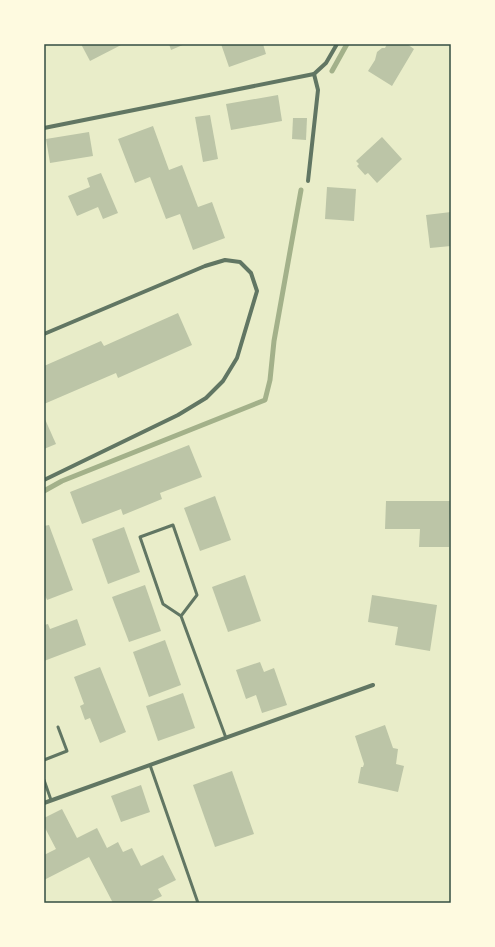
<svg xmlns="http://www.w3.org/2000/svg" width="495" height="947" font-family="'PT Sans Narrow',sans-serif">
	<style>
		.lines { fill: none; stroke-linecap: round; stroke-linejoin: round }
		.stream { stroke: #a3b18a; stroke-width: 5 }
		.building { fill: #bcc5a7 }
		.service { stroke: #617663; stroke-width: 3 }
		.minor { stroke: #617663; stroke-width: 4 }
		.neatline { fill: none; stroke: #344e41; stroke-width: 1.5 }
	</style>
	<rect width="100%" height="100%" fill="#e9edc9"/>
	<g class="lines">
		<g class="stream">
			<path d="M332,71L347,44"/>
			<path d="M44,491L62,481L265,400L270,380L274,341L301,190"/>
		</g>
	</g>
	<g class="building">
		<path d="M81,44H123L90,61Z"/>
		<path d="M169,44H185L171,50Z"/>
		<path d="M221,44H263L266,54L229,67Z"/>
		<path d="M387,44H407L414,49L392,86L368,71L375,60L377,52L382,48H385Z"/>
		<path d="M278,95L282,121L231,130L226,104Z"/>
		<path d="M210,115L218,159L203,162L195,117Z"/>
		<path d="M293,118H307L306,140L292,139Z"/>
		<path d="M153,126L169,170L182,165L198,207L212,202L225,238L193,250L180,214L166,219L150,177L135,183L118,139Z"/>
		<path d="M89,132L93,156L50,163L46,139Z"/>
		<path d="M382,137L402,159L377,183L368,173L365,175L357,166L359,164L356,161Z"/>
		<path d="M101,173L118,213L103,219L98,207L77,216L68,196L90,187L87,178Z"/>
		<path d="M327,187L356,189L354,221L325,219Z"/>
		<path d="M451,212V246L430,248L426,215Z"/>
		<path d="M178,313L192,345L118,378L116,373L44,404V366L101,341L104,346Z"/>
		<path d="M44,417L56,444L44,449Z"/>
		<path d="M189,445L202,477L160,493L162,499L123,515L121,509L82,524L70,492Z"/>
		<path d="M215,496L231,540L200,551L184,508Z"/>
		<path d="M386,501H450L449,547H419L420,529H385Z"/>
		<path d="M49,525L73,590L47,600L44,593V526Z"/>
		<path d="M124,527L140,572L108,584L92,539Z"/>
		<path d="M245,575L261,621L228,632L212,587Z"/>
		<path d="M145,585L161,631L129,642L112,597Z"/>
		<path d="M372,595L437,605L430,651L395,645L398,627L368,622Z"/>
		<path d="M77,619L86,645L44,661V625L48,624L50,629Z"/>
		<path d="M165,640L181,685L149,697L133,652Z"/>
		<path d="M260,662L264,672L274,668L287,705L262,713L256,695L246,699L236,670Z"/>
		<path d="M100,667L126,732L100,743L90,718L85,720L80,706L84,704L74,677Z"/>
		<path d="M183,693L195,728L158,741L146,706Z"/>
		<path d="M385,725L393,748L398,749L396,764L404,766L398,792L358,783L361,767H363L364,764L355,736Z"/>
		<path d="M232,771L254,834L215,847L193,785Z"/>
		<path d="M141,785L150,812L121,822L111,796Z"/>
		<path d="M62,809L77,838L97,828L107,848L118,842L123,852L132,848L141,866L163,855L176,880L158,889L162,896L148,903H113L89,857L44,880V855L56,849L44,826V818Z"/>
	</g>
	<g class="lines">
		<g class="service">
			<path d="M181,616L197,595L173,525L140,537L163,604L181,616L226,738"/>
			<path d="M44,760L67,751L58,727"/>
			<path d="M150,765L198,903"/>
			<path d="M44,780L51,800"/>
		</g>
		<g class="minor">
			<path d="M44,128L314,74L326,63L337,44"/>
			<path d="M308,181L318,90L314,74"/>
			<path d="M44,334L205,266L225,260L240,262L251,273L257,291L237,358L223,381L206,398L178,415L44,480"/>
			<path d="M44,803L373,685"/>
		</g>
	</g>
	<rect width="495" height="947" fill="none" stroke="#fefae0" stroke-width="90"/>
	<rect x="45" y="45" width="405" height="857" class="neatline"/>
</svg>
